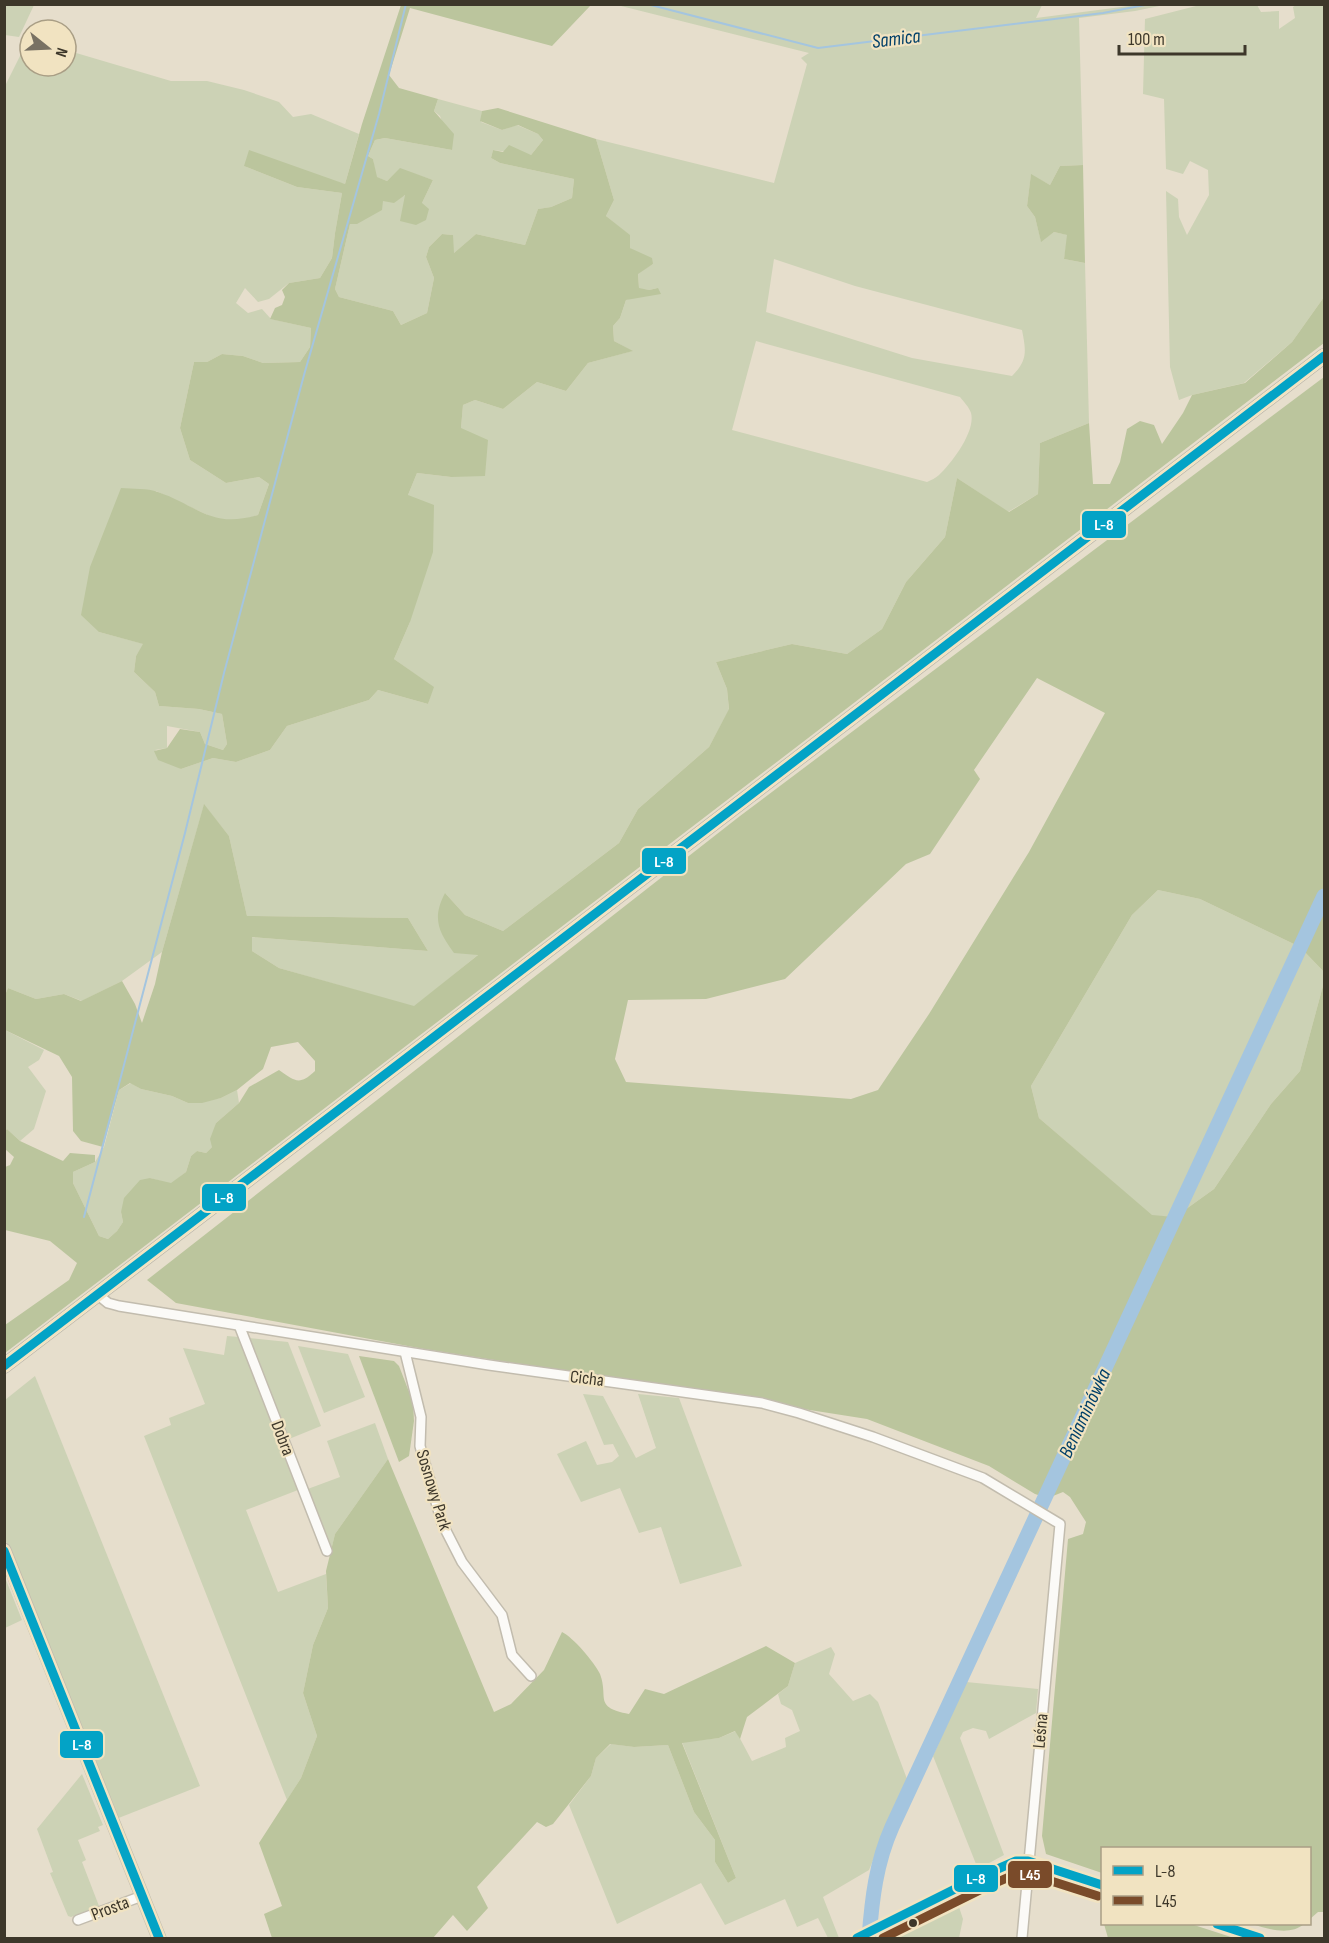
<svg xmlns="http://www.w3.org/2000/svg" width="1329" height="1943" font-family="'Sofia Sans Condensed',sans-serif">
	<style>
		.green { fill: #ccd2b5; fill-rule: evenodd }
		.forest { fill: #bbc59d; fill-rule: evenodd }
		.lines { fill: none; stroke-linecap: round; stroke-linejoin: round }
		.stream { stroke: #a4c5df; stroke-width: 2 }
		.river { stroke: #a4c5df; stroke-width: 15 }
		.minor-casing { stroke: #c2bcae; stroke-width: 12 }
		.tertiary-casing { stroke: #c2bcae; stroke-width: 15 }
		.secondary-casing { stroke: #c2bcae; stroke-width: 16 }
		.minor { stroke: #fbfaf7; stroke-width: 9 }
		.tertiary { stroke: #fbfaf7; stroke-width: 12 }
		.secondary { stroke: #fbfaf7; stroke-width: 14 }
		.bus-1-casing { stroke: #f1e3c1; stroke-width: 14 }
		.bus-2-casing { stroke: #f1e3c1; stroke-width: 14 }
		.bus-1 { stroke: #03a3c6; stroke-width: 9 }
		.bus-2 { stroke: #7a4b2a; stroke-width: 9 }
		.bus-dot { fill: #3d372a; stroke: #f1e3c1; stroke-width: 2 }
		.labels { text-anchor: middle; stroke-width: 4.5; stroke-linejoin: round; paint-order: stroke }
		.street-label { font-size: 18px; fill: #3d372a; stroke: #f1e3c1 }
		.water-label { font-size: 20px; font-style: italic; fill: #003f68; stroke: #f1e3c1 }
		.line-badge { stroke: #f1e3c1; stroke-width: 2 }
		.badge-label { font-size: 16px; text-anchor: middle; font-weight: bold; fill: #fff }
	</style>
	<rect width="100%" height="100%" fill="#e6decc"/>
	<g class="green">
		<path d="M5,4L34,5L19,37L5,35Z"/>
		<path d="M617,5H1042L1036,18L1137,5H1164L1135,11L1079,18L1083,165L1060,166L1050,185L1031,175L1027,206L1035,217L1041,241L1054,232L1068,235L1064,259L1085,263L1089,423L1040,443L1038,494L1008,512L957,478L945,537L906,582L882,629L847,654L792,644L716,662L727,689L729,710L709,747L638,809L619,843L503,931L465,915L445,893L479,954L414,1007L279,968L252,951L251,937L428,951L408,918L247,916L229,836L204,805L162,952L122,981L82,1001L64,994L36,999L8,988L5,995L4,88L29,38L30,66H66V50L171,81H207L244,90L279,102L293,117L311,114L359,134L345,184L244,166L297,187L342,193L335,233L332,258L320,278L289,283L269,299L258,302L245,288L236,303L248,313L262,309L271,319L311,328L310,347L300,362L263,363L243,356L222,354L207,362H194L180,428L190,460L226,483L259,477L269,484L258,515L239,521L216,519L156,491L99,632L144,644L136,656L134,672L155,692L159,706L199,709L222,714L227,744L223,750L205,744L200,732L167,726V748L155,750L181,769L213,758L236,762L270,750L287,726L369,700L378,690L428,704L433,687L394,659L410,622L408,495L417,473L451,477L461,428L463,405L475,400L503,409L537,382L566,391L588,363L632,351L614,341L613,326L620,318L626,300L658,288L649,290L639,289L638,273L653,264L630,248L629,235L606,216L614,200L596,139L774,183L807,64L801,58L809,53ZM774,259L855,286L1022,330C1026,351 1028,360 1012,376L912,358L766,312ZM756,341L960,397C964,402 969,407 971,413C976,431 952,463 939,475C936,478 931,480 927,482L732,430Z"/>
		<path d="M1200,5H1257L1261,12L1279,11V29L1295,18L1293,7L1296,5H1324V297L1292,342L1244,383L1192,395L1179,400L1170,367L1166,191L1178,199L1179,217L1187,235L1209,195L1208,170L1190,161L1183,174L1166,169L1164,99L1143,94L1145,19Z"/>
		<path d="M438,99L482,111L481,122L502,130L517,125L538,134L543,140L531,155L493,150L491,158L500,163L574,179L572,198L551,207L538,209L525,245L476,234L453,254V235L442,234L429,247L426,257L434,278L427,313L401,325L393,311L339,297L335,289L350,224L383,201L406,195L422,203L433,180L400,169L387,181L376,177L373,159L368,156L375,140L385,138L452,150L440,116L434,111Z"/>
		<path d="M1158,890L1200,899L1300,947L1324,972V982L1300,1071L1271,1104L1214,1189L1175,1217L1152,1216L1039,1118L1031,1086L1132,915Z"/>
		<path d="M5,1030L44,1050L39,1060L28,1067L46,1091L34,1129L20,1141L7,1129L5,1131Z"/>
		<path d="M131,1083L141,1089L172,1096L188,1103L221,1098L237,1090L239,1103L216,1123L212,1147L206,1153L197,1151L191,1156L186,1172L171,1184L150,1178L121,1212L123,1222L117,1231L108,1239L99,1236L73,1183V1172L95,1162L104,1147L119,1090Z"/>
		<path d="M227,1336L239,1337L298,1490L246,1510L278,1592L326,1574L328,1608L313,1645L303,1693L317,1736L301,1778L287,1800L144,1436L171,1425L169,1418L205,1404L183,1348L224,1355Z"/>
		<path d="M249,1338L288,1342L321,1426L289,1439Z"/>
		<path d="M298,1346L348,1354L365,1397L324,1413Z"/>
		<path d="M35,1376L200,1786L116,1819L5,1539V1400Z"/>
		<path d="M583,1394L603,1396L636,1458L656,1448L638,1394L679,1398L742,1566L680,1584L661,1527L639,1533L620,1488L581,1502L557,1454L586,1441L597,1465L612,1462L619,1456L613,1444L604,1445Z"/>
		<path d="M375,1423L388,1459L335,1534L330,1555L305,1490L340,1477L327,1441Z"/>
		<path d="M4,1575L22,1620L5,1628H4Z"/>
		<path d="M831,1647L835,1654L829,1674L853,1701L870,1694L878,1702L907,1779L869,1870L823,1897L839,1938H828L818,1918L797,1927L785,1899L725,1925L701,1883L617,1924L569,1805L591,1776L596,1758L611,1744L634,1747L668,1745L694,1812L715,1840V1862L728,1883L736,1878L682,1742L719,1738L736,1731L752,1761L786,1747L785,1738L800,1731L792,1710L781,1704L778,1694L788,1686L795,1663Z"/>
		<path d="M966,1682L1038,1689L1036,1713L989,1739L986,1731L973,1728L963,1732L960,1738L1004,1855L978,1869L933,1756Z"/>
		<path d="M82,1774L103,1825L98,1827L100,1831L78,1840L86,1860L82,1862L99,1906L71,1917L68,1916L50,1873L53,1872L37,1829Z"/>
		<path d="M956,1898L963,1919L959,1938H873Z"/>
	</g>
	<g class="forest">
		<path d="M401,5H591L552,46L410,8L389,75L399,88L438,99L434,111L454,134L452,150L385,138L375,140L368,156L373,159L377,177L387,181L400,168L433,180L422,203L429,209L426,220L416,225L400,221L405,195L394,203L383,201L382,210L357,224H350L335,289L339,297L393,311L401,325L427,313L434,278L426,257L429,247L442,234L453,235L454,253L476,234L525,245L538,209L551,207L572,198L574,179L500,163L491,158L493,150L503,152L509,145L531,155L543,140L538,134L518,125L502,130L480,121L482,111L498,108L596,139L614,200L606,216L630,235V248L652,258L653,264L638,274L639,288L649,290L658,288L661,294L626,300L620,318L613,326L614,341L633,351L588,363L566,391L537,382L503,409L475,400L463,405L461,428L488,440L485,476L451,477L417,473L408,495L434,505L433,552L410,622L394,659L434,687L428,704L378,690L369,700L287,726L270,750L236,762L213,758L181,769L158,760L154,751L167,748L180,729L200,732L205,744L223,750L227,744L222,714L199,709L159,706L155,692L134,672L136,656L143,644L99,632L81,615L90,567L121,488C133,489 147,488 158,492C198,506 212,529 258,515L269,484L259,477L226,483L190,460L180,428L194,362H207L222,354L243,356L263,363L300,362L310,347L311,328L270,319L275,308L282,305L285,297L282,290L289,283L320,278L332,258L335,233L342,193L297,187L244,166L249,150L345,184L362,124Z"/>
		<path d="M1083,165L1085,263L1064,259L1067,235L1054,232L1041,242L1035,217L1027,206L1031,174L1050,185L1060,166Z"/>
		<path d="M1324,297V343L5,1353V1325L69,1280L77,1263L50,1241L5,1230V1167L10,1165L14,1157L5,1149V1131L7,1129L20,1141L63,1161L70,1153L95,1155V1162L73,1172V1183L99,1236L108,1239L117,1231L123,1222L121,1212L124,1198L140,1180L150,1178L171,1183L186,1172L191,1156L197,1151L206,1153L212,1147L210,1139L216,1123L239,1103L249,1087L279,1070C295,1081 299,1086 315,1071V1061L298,1042L271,1047L263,1069L237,1090L221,1098L202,1103H188L172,1096L141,1089L130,1083L119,1090L103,1147L81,1141L73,1131L72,1077L59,1056L5,1030V995L8,988L36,999L64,994L81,1001L122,981L135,1004L142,1023L155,984L162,952L204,804L229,836L247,916L408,918L428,951L252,937V951L279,968L414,1006L478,955L454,953C438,931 432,918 445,893L465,915L503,931L619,843L638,809L709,747L729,709L727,689L716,662L792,644L847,654L882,629L906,582L945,537L957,478L1009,512L1038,494L1040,443L1089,423L1093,484H1110L1120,462L1127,429L1140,421L1154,425L1162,444L1183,413L1192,395L1245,383L1292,342Z"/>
		<path d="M1324,377V972L1300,947L1200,899L1158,890L1132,915L1031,1086L1039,1118L1152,1215L1175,1217L1214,1189L1271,1104L1300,1071L1324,982V1912H1318L1310,1919V1848H1102V1873L1046,1854L1042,1836L1068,1539L1083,1534L1086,1522L1070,1497L1063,1492L1048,1498L1035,1494L989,1466L867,1419L424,1349L176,1303L147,1280L740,816ZM1037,678L1105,713L1029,852L929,1014L878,1090L851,1099L626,1082L615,1059L628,1000L706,999L785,979L906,864L930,854L980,779L974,770Z"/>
		<path d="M359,1356L394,1361L399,1366L413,1402L414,1421L409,1456L399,1462Z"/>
		<path d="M388,1459L494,1712L511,1704L544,1670L562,1632C573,1637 595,1663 600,1674C609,1698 593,1707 629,1714L645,1689L664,1694L766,1646L795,1663L788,1686L747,1717L740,1739L735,1731L719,1738L682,1743L736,1878L728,1883L715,1862V1840L694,1812L668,1745L634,1747L610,1744L596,1758L591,1776L553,1824L546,1827L537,1822L477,1887L488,1908L467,1931L453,1915L433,1938H272L264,1914L282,1906L259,1843L301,1778L317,1736L303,1693L313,1645L328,1608L326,1571L335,1534Z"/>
		<path d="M1104,1924H1191L1234,1938H1108Z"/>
		<path d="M1252,1924H1304C1290,1936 1268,1929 1252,1924Z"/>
	</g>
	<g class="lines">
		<g class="stream">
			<path d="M647,4L818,48L1103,13L1150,4"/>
			<path d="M84,1217L185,833L224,673L304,375L379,114L406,4"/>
		</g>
		<path class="river" d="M869,1938C872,1899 876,1863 892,1827L1324,896"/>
		<g class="minor-casing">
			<g id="minor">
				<path d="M97,1294L108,1303L119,1306L489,1365L762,1403L799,1413L873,1437L983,1478L1060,1524L1022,1938"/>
				<path d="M239,1325L327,1551"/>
				<path d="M405,1352L421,1417L420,1446L442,1523L462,1562L502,1615L512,1655L531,1676"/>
				<path d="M78,1920L142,1896"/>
				<path d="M1217,1924L1260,1938"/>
				<path d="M857,1938L979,1877L1016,1861H1028L1102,1885"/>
			</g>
		</g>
		<g class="tertiary-casing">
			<path id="tertiary" d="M4,1550L159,1938"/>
		</g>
		<g class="secondary-casing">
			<path id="secondary" d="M4,1366L1324,356"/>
		</g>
		<use href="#minor" class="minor"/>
		<use href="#tertiary" class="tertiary"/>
		<use href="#secondary" class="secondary"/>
		<g class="bus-1-casing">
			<g id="bus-1">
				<path d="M4,1366L1324,356"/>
				<path d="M4,1551L159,1938"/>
				<path d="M1217,1924L1260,1938"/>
				<path d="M857,1938L979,1877L1016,1861H1028L1102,1885"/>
			</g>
		</g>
		<g class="bus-2-casing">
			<path id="bus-2" d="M883,1938L984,1888L1018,1873H1026L1098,1896"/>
		</g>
		<use href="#bus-1" class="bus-1"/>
		<use href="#bus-2" class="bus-2"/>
	</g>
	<circle class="bus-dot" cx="913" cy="1923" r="5"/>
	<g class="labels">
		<g class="street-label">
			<text transform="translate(587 1378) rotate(7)" y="6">Cicha</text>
			<text transform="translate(283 1438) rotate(69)" y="6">Dobra</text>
			<text transform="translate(434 1490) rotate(73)" y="6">Sosnowy Park</text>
			<text transform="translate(1040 1731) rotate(-85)" y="6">Leśna</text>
			<text transform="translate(110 1908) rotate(-21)" y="6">Prosta</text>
		</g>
		<g class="water-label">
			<text transform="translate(896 38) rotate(-7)" y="7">Samica</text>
			<text transform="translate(1084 1413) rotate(-65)" y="7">Beniaminówka</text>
		</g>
	</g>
	<g class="line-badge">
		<rect x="1081" y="510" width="46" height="29" rx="6" fill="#03a3c6"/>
		<rect x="641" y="847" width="46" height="28" rx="6" fill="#03a3c6"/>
		<rect x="201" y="1183" width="46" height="29" rx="6" fill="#03a3c6"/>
		<rect x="59" y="1730" width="45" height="29" rx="6" fill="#03a3c6"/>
		<rect x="1007" y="1860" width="46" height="29" rx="6" fill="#7a4b2a"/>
		<rect x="953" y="1864" width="46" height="29" rx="6" fill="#03a3c6"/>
	</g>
	<g class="badge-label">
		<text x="1104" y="530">L-8</text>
		<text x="664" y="867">L-8</text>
		<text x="224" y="1203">L-8</text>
		<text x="82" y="1750">L-8</text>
		<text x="1030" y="1880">L45</text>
		<text x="976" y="1884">L-8</text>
	</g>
	<rect width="1329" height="1943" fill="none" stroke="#3d372a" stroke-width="12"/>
	<rect x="1101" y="1847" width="210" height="78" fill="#f1e3c1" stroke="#a99e85" stroke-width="1.5"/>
	<rect x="1113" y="1866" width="30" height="9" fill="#03a3c6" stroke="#a99e85" stroke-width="1.5"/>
	<text x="1155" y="1877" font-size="18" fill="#3d372a">L-8</text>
	<rect x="1113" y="1896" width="30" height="9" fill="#7a4b2a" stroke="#a99e85" stroke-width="1.5"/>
	<text x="1155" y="1907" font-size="18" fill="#3d372a">L45</text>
	<g transform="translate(48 48) rotate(108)"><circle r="28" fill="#f1e3c1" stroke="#a99e85" stroke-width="1.5"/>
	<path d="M0-4.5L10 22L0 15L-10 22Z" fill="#787163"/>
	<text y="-9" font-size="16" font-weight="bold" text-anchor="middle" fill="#3d372a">N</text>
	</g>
	<path d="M1119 45v9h126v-9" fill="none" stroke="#3d372a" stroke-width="3"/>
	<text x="1128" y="45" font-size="18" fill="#3d372a" stroke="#f1e3c1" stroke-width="4.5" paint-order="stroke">100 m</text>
</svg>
